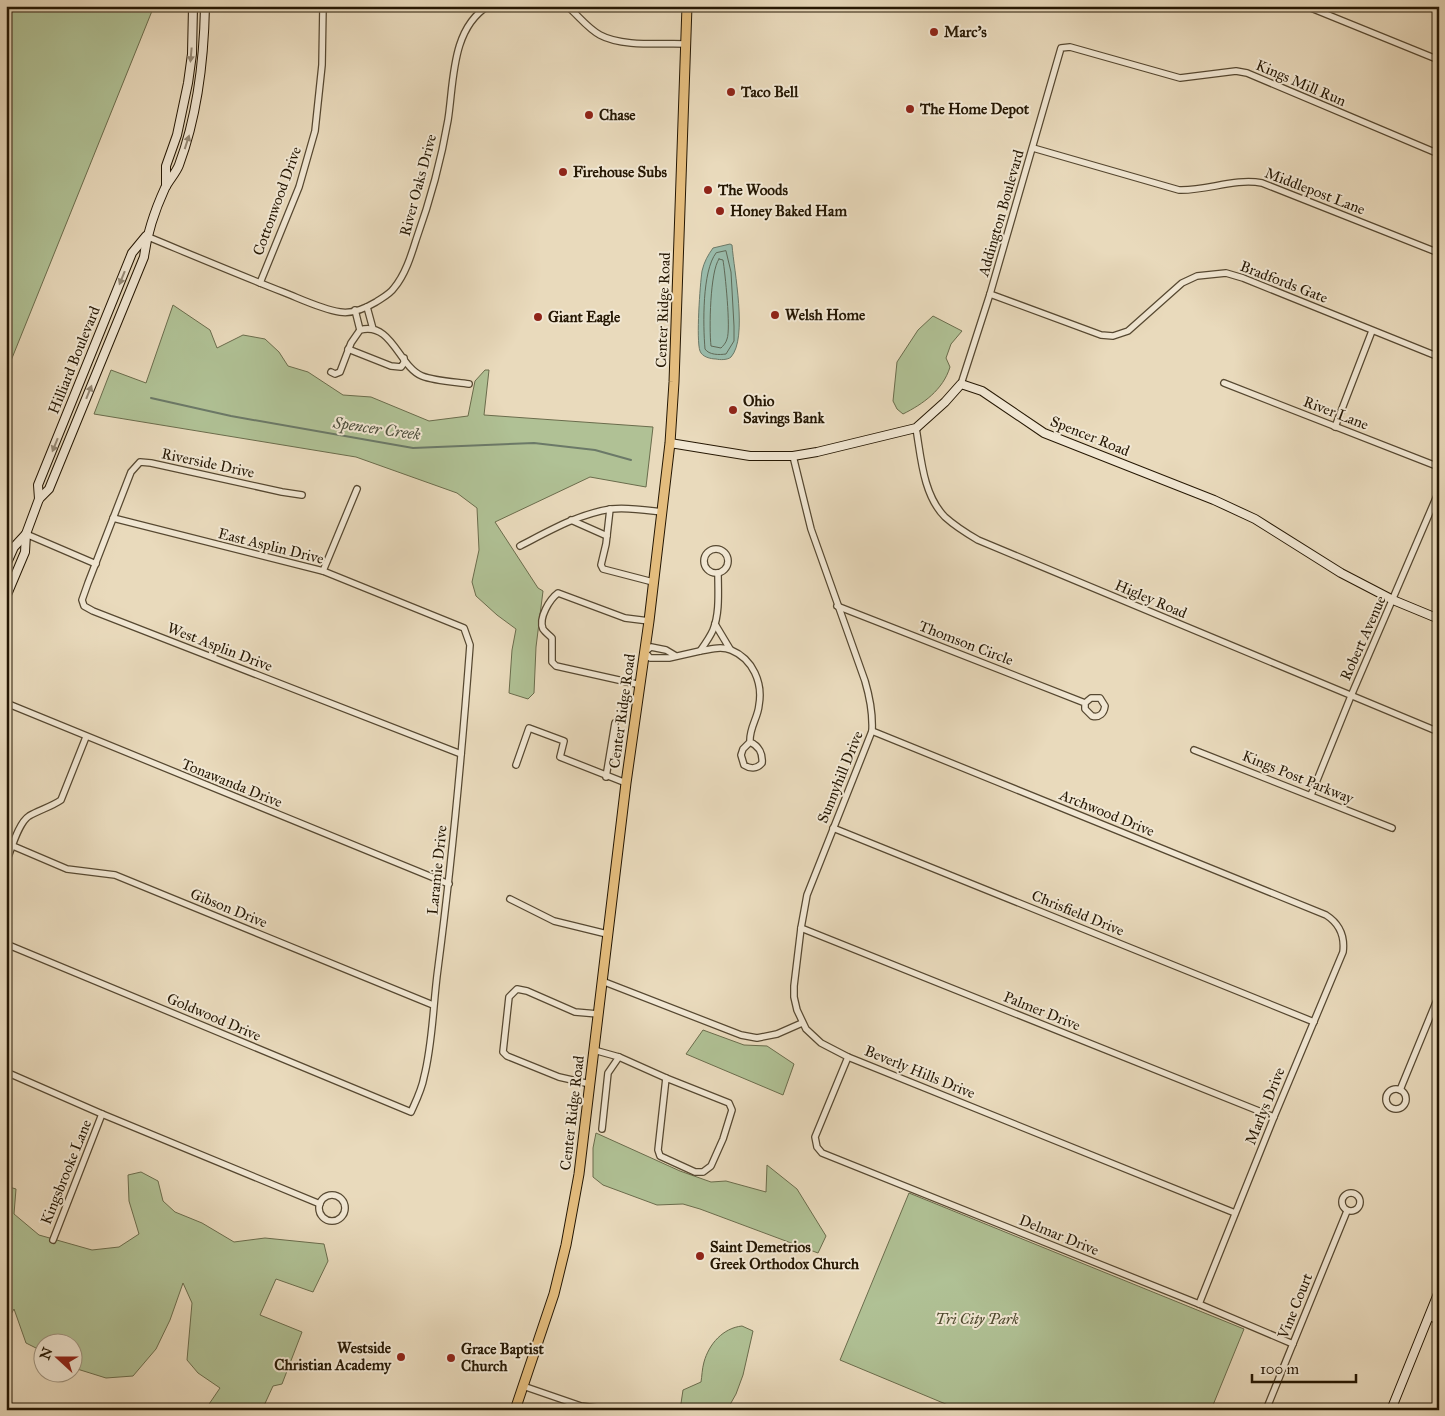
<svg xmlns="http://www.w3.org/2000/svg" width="1445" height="1416" font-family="'IM FELL Great Primer',serif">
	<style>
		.green { fill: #b0c195; stroke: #6a6c4c }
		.water { fill: #99bbab; stroke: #6b7968 }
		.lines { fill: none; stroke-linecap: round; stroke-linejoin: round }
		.shore { stroke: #5f6957; stroke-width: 1 }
		.stream { stroke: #6b7968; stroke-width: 2 }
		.street-casing { stroke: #564831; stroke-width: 8 }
		.secondary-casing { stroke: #251703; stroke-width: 10 }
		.primary-casing { stroke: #251703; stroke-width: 11 }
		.street { stroke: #f1e7d3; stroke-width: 5.5 }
		.secondary { stroke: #f1e7d3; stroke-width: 8 }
		.primary { stroke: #e4bd7e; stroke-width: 9 }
		.oneway { fill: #958975 }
		.poi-dot { fill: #8f2418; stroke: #f1e7d3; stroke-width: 2 }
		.labels { text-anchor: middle; stroke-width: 4; stroke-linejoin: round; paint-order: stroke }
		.poi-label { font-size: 15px; font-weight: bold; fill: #251703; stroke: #f1e7d3; text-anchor: start }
		.street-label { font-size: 15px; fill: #251703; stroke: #f1e7d3 }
		.park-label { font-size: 15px; font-style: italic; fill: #4f4a2f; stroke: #f1e7d3 }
		.water-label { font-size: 16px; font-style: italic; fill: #4e503e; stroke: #f1e7d3 }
	</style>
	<rect width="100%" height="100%" fill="#e9dabc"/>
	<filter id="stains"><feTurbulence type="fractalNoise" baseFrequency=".004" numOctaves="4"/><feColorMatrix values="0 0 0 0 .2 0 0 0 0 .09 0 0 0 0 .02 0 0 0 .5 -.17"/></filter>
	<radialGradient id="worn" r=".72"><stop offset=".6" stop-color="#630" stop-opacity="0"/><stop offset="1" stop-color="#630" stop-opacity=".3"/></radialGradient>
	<g class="green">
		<path d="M6,6H154L6,373Z"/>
		<path d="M173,305L210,330L217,348L243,335L265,339L279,352L288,366L308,372L343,395L371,397L429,421L468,416L475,381L485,370H489L484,415L653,427L646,487L590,477L495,522L538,588L543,591L536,647L534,693L528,699L509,693L512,650L516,629L497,615L476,596L472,582L479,550L477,508L457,493L356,457L94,414L111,370L146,383Z"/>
		<path d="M933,316L962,331L951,344L946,358L950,367C943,390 923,404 903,414L897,409L893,401L897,362L918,330Z"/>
		<path d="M703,1030L744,1045L767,1046L794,1064L783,1095L686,1054Z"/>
		<path d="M596,1133L680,1171L711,1182L726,1181L766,1192L767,1165L797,1189L826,1236L818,1253L700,1209L683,1204L657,1205L603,1185L593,1177V1148Z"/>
		<path d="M141,1172L158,1181L163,1201L175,1212L202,1223L234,1242L265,1238L324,1244L328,1261L313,1292L276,1279L260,1315L302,1332L282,1384L273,1386L262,1410H205L220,1388L198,1373L187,1360L192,1303L183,1283L170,1320L156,1349L133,1376L106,1378L74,1368L72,1344H42V1351L26,1343L14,1309L6,1323V1186L16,1189L14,1214L39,1235L92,1250L119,1247L139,1234L129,1201L128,1175Z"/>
		<path d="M909,1193L1244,1329L1211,1410H960L840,1360Z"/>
		<path d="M742,1326L753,1331L743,1375L736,1394L727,1410H680L683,1390L701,1382C702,1376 702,1369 704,1362C709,1344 723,1328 742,1326Z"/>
	</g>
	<path class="water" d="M730,244L732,245C734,271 748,338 731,357C728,360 720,360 716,359C711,359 702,357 700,351C696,340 700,285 702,271C704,262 708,255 713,248Z"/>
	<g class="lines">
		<g class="shore">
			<path d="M726,251L731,272L734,326V341L726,354C719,355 709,355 705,349C703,325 702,271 716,253Z"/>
			<path d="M719,259L723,260C725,272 731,329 727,339C726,343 723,346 721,348L711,346C709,329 710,271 719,259Z"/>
		</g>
		<path class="stream" d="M151,398L231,416L413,448L534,443L595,450L631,460"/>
		<g class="street-casing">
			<g id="street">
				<path d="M567,6C578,15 587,28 600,35C622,47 661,43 686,44"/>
				<path d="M1306,6L1439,60"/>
				<path d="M1033,148L1179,190C1207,191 1234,178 1262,183L1439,253"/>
				<path d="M146,236C192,255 237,274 283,292C301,299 321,309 340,312C352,314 366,308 376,302C382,298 390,294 394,288C405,275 411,256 416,240C430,201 441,161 448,120C454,82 451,29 488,6"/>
				<path d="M260,283L299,187L315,131L322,65L323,6"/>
				<path d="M990,294L1101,335L1113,336L1128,331L1182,283L1197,276L1226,273L1243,278L1439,357"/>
				<path d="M367,307L373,329"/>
				<path d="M355,310L360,330"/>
				<path d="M348,349L391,366L401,367L404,363V358"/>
				<path d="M331,372L335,374L340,372L351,343L360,330C392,321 399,367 422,376C435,381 455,382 469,384"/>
				<path d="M1224,383L1439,467"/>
				<path d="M961,384L990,294L1061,48L1070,47L1180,78L1236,71L1247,73L1439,154"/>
				<path d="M1335,427L1372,331"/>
				<path d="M916,428C921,457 923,495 945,517C955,526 966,533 978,540L1439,732"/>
				<path d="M793,456L811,529L865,681C870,698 873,713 872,731L807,895L801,928L794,986V997L797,1010L806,1029L821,1043L848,1057L1235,1213"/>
				<path d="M302,495L282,492L151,463L140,462L131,472L88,583L82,600L84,606L93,611L461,754"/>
				<path d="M610,509L606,544L601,565L603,569L653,582"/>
				<path d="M571,520L607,536"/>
				<path d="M26,534L96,564"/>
				<path d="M520,546C549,531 578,514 611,509C628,507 645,510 661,512"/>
				<circle cx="716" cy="561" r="12"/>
				<path d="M323,571L357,489"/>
				<path d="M837,606L1085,703V709L1092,716C1100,718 1104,713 1105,706L1100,698H1091L1085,703"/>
				<path d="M715,624L730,649"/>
				<path d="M700,651C710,649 722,646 731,650C753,659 763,683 759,705C758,718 749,728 750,742L743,749L741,755L744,765C750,769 757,769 762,763C763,754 759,746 750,742"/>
				<path d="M676,656L666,650L651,647L645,652L650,658H669L700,651C705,644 710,637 713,630C720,613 718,591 718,573"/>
				<path d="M641,685L556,666L552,662V638C549,635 545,632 543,629C538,618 550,599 558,593L625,618L649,621"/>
				<path d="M6,703L449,884"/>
				<path d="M872,731L1326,915C1340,924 1345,936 1343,952L1274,1117L1199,1304"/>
				<path d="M1194,750L1392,828"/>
				<path d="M516,765L529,728L564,741L560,757L626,783"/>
				<path d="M606,777L615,723"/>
				<path d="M1311,795L1351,696L1439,491"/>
				<path d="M833,828L1314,1022"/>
				<path d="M13,846L67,869L115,875L433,1005"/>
				<path d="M6,862C11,851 18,823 29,816C39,810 51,807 61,800L86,737"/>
				<path d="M510,899L554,921L607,934"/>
				<path d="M801,928L1274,1117"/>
				<path d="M6,944L411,1112C416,1101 422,1089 424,1077C433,1042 433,1004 438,968C452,861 462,753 470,645L464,628L323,571L113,518"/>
				<path d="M602,981L741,1035L757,1038L777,1034L802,1023"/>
				<path d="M594,1050L619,1057L666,1078"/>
				<path d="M848,1057L815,1137L817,1147L822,1153L1199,1304L1293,1344"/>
				<path d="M6,1072L102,1114L320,1204"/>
				<path d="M666,1078L729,1103L732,1110L723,1139L711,1166L703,1172H695L660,1156L658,1150Z"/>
				<path d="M590,1084L559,1077L507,1056L503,1052L509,997L517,989L527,991L575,1012L598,1014"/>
				<circle cx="1396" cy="1099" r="10"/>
				<path d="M1400,1090L1439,995"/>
				<path d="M602,1129L608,1073L619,1057"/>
				<circle cx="1351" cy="1202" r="9"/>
				<circle cx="332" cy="1208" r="13"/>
				<path d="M53,1240L102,1114"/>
				<path d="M1429,1317L1439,1321"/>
				<path d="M523,1386L581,1406L612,1410"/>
				<path d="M1266,1410L1347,1211"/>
			</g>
		</g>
		<g class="secondary-casing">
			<g id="secondary">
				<path d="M166,186V166L177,135L188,83L192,54L193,6"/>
				<path d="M670,443L750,456H793L817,452L916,428L945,402L961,384L982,391L1044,433L1214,500L1255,519L1341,573L1393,600L1439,619"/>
				<path d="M39,499L38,485L132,253L146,236"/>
				<path d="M6,565L14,547L26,534"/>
				<path d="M6,597L25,552L26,534L39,499L49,489L144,257C147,233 155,210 165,188C169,180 176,173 179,165C198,114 204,60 205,6"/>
				<path d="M1391,1410L1439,1291"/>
			</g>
		</g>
		<g class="primary-casing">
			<path id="primary" d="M515,1410L554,1294L566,1245L579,1174L626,783L649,621L670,443L674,382L687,6"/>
		</g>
		<use href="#street" class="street"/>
		<use href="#secondary" class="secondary"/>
		<use href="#primary" class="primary"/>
	</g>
	<defs><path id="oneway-solid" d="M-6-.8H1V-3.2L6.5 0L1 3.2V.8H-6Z" transform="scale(1.25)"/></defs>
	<g class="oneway">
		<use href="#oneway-solid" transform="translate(191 55) rotate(95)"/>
		<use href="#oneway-solid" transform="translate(187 142) rotate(-72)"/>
		<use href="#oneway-solid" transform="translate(122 278) rotate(112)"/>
		<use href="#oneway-solid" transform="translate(89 392) rotate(-68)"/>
		<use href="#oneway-solid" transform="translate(55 445) rotate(112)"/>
	</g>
	<g class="poi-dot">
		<circle cx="934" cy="32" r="5"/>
		<circle cx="731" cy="92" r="5"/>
		<circle cx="910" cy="109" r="5"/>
		<circle cx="589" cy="115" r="5"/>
		<circle cx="563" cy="172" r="5"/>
		<circle cx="708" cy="190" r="5"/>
		<circle cx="720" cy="211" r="5"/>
		<circle cx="775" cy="315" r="5"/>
		<circle cx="538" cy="317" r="5"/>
		<circle cx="733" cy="410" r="5"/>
		<circle cx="700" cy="1256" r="5"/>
		<circle cx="401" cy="1357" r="5"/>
		<circle cx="451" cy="1358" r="5"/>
	</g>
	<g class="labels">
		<g class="poi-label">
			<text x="944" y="37">Marc's</text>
			<text x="741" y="97">Taco Bell</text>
			<text x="920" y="114">The Home Depot</text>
			<text x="599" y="120">Chase</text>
			<text x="573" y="177">Firehouse Subs</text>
			<text x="718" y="195">The Woods</text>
			<text x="730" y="216">Honey Baked Ham</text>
			<text x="785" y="320">Welsh Home</text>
			<text x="548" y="322">Giant Eagle</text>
			<text x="743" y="406">Ohio<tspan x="743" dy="17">Savings Bank</tspan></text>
			<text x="710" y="1252">Saint Demetrios<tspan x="710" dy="17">Greek Orthodox Church</tspan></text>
			<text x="391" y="1353" text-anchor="end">Westside<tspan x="391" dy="17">Christian Academy</tspan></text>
			<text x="461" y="1354">Grace Baptist<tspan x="461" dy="17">Church</tspan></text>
		</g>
		<g class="street-label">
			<text transform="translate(1301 83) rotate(23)" y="5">Kings Mill Run</text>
			<text transform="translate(418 185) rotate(-75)" y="5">River Oaks Drive</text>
			<text transform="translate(1315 191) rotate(21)" y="5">Middlepost Lane</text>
			<text transform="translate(277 201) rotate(-70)" y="5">Cottonwood Drive</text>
			<text transform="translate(1001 213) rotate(-74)" y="5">Addington Boulevard</text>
			<text transform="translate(1284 282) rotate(21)" y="5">Bradfords Gate</text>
			<text transform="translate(663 310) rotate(-88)" y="5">Center Ridge Road</text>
			<text transform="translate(74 360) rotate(-68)" y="5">Hilliard Boulevard</text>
			<text transform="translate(1336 413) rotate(21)" y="5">River Lane</text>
			<text transform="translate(1090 436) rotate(22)" y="5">Spencer Road</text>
			<text transform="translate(208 463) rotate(12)" y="5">Riverside Drive</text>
			<text transform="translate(271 546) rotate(14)" y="5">East Asplin Drive</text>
			<text transform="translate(1151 599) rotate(23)" y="5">Higley Road</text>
			<text transform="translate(1363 638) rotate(-66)" y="5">Robert Avenue</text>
			<text transform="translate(966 643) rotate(21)" y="5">Thomson Circle</text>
			<text transform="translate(220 647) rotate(21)" y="5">West Asplin Drive</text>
			<text transform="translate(622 711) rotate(-82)" y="5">Center Ridge Road</text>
			<text transform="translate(840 777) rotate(-68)" y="5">Sunnyhill Drive</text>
			<text transform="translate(1298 777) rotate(22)" y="5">Kings Post Parkway</text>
			<text transform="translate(232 783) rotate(22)" y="5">Tonawanda Drive</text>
			<text transform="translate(1107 813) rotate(22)" y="5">Archwood Drive</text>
			<text transform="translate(437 870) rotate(-84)" y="5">Laramie Drive</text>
			<text transform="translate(229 908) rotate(22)" y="5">Gibson Drive</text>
			<text transform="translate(1078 913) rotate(22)" y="5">Chrisfield Drive</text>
			<text transform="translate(1042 1011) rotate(22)" y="5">Palmer Drive</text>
			<text transform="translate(214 1017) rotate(23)" y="5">Goldwood Drive</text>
			<text transform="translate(920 1072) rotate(22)" y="5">Beverly Hills Drive</text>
			<text transform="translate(1265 1106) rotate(-68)" y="5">Marlys Drive</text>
			<text transform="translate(572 1113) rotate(-83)" y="5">Center Ridge Road</text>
			<text transform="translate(66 1172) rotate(-68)" y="5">Kingsbrooke Lane</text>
			<text transform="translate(1059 1235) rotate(22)" y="5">Delmar Drive</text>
			<text transform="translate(1295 1306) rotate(-68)" y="5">Vine Court</text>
		</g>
		<g class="park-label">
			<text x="977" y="1324">Tri City Park</text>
		</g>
		<g class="water-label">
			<text transform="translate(377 428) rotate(8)" y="6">Spencer Creek</text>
		</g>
	</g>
	<rect width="1445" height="1416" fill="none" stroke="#e9dabc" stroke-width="25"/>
	<rect x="8" y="8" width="1430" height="1401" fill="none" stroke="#251703" stroke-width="2.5"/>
	<rect x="12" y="12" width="1420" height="1391" fill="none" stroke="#251703"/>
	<g transform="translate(58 1358) rotate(291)"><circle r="24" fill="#f1e7d3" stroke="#9f9480"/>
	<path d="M0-4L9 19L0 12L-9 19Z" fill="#8f2418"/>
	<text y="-8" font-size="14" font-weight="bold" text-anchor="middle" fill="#251703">N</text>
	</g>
	<path d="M1252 1374v8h104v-8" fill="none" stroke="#251703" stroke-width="2.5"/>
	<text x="1260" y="1374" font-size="15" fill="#251703" stroke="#f1e7d3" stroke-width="4" paint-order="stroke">100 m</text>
	<rect width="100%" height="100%" filter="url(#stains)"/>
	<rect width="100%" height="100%" fill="url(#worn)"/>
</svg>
